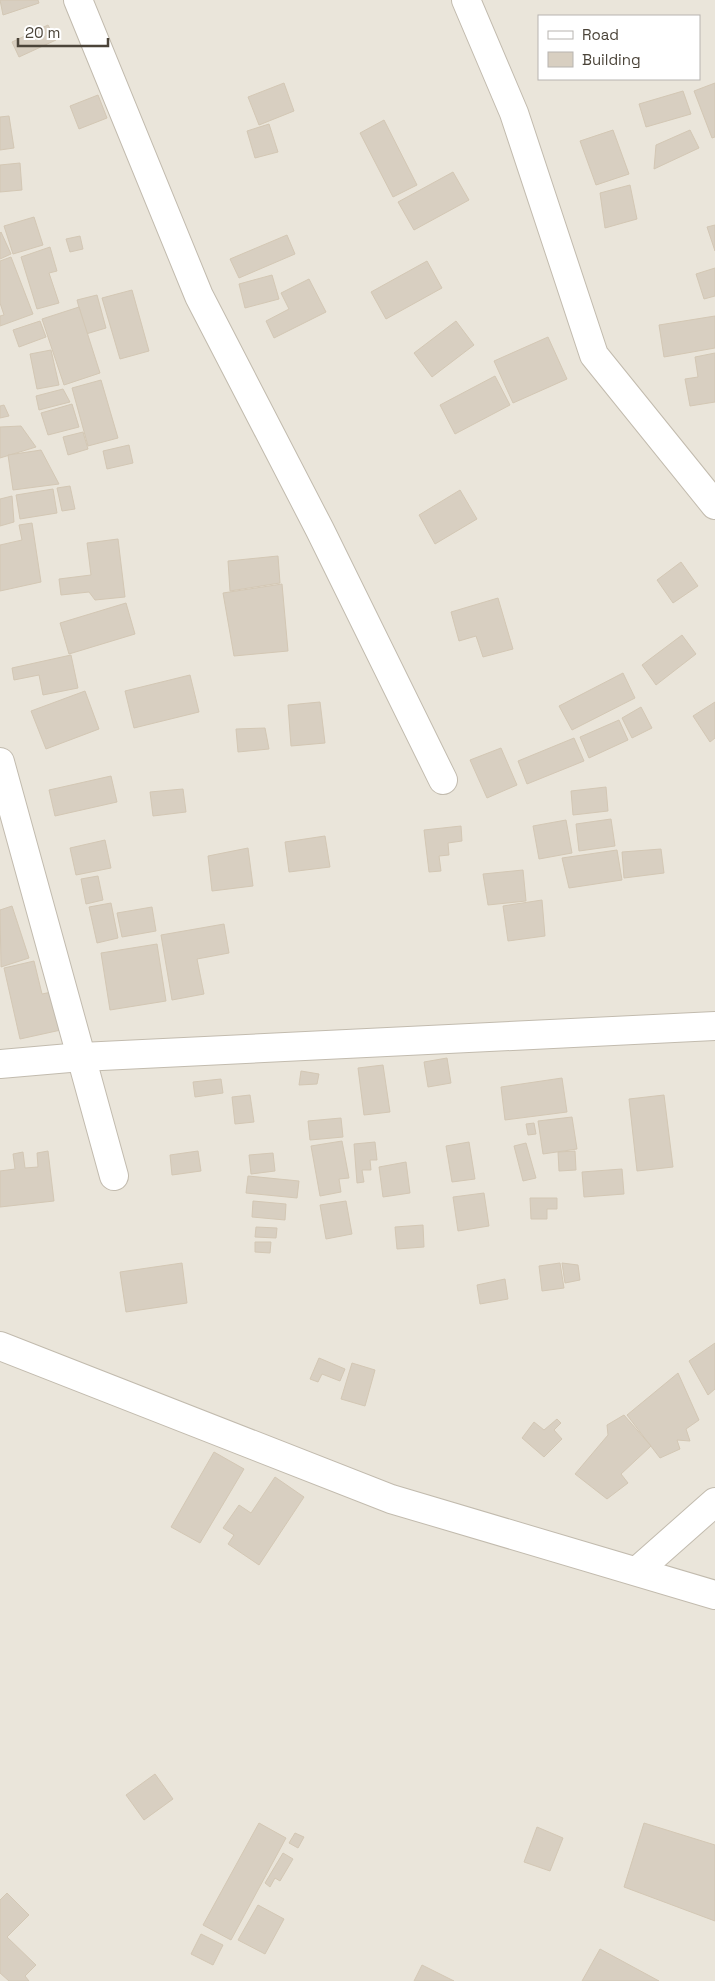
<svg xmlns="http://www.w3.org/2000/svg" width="715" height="1981" font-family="'Space Grotesk',sans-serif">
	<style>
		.residential { fill: #eae5da; fill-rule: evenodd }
		.building { fill: #d8cfc1; stroke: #d3c7b4 }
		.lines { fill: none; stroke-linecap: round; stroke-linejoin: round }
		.street-casing { stroke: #c2bbae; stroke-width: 30 }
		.street { stroke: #fff; stroke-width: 28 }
	</style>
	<rect width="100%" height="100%" fill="#f6f3ec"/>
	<path class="residential" d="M0,0H715V1981H0ZM539,16H699V79H539Z"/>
	<g class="building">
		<path d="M0,0H38L39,3L3,15Z"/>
		<path d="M48,25L56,40L19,57L12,42Z"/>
		<path d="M284,83L294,111L259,125L248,97Z"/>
		<path d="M715,83V137L712,138L694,91Z"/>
		<path d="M683,91L691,114L646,127L639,104Z"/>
		<path d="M98,95L107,118L79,129L70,106Z"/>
		<path d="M9,116L14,148L0,150V117Z"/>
		<path d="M384,120L417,185L393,197L360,133Z"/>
		<path d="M269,124L278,152L255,158L247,131Z"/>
		<path d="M613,130L629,174L596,185L580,141Z"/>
		<path d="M690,130L699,148L654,169L656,145Z"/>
		<path d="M20,163L22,190L0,192V165Z"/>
		<path d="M453,172L469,200L414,230L398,202Z"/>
		<path d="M630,185L637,219L605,228L600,193Z"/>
		<path d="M34,217L43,245L13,254L4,226Z"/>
		<path d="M715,225V251L707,227Z"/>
		<path d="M1,232L11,254L0,259V233Z"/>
		<path d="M287,235L295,254L239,278L230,259Z"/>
		<path d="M80,236L83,249L70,252L66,239Z"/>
		<path d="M50,247L57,271L49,273L59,303L37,309L21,257Z"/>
		<path d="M11,257L33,314L0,326V316L4,315L0,303V261Z"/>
		<path d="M427,261L442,288L386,319L371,292Z"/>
		<path d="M715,268V296L704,299L696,274Z"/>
		<path d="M272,275L279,299L245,308L239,284Z"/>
		<path d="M309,279L326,312L274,338L266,321L289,309L281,293Z"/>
		<path d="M132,290L149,351L120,359L102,298Z"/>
		<path d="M97,295L106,328L86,334L77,300Z"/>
		<path d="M79,307L100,373L64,385L42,319Z"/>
		<path d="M715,316V348L664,357L659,325Z"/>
		<path d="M40,321L46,337L19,347L13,330Z"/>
		<path d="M456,321L474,345L432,377L414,353Z"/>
		<path d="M548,337L567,379L513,403L494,361Z"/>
		<path d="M51,350L59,385L37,389L30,354Z"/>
		<path d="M715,353V402L690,406L685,379L698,377L695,357Z"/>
		<path d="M495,376L510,405L455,434L440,405Z"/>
		<path d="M101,380L118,438L88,446L72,388Z"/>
		<path d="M63,389L70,402L39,410L36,396Z"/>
		<path d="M72,404L79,427L48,435L41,413Z"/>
		<path d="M4,405L9,416L0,418V406Z"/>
		<path d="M21,426L36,447L0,458V427Z"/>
		<path d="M83,432L88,449L68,455L63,437Z"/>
		<path d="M129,445L133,463L107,469L103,451Z"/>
		<path d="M41,450L59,484L13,490L8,455Z"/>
		<path d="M70,486L75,509L62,511L57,488Z"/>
		<path d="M53,489L57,513L20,519L16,495Z"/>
		<path d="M460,490L477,519L435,544L419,515Z"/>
		<path d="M12,496L14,522L0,526V499Z"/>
		<path d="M32,523L41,582L0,591V545L22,540L19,525Z"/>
		<path d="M118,539L125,597L95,600L89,592L61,595L59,579L91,575L87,543Z"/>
		<path d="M278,556L280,583L230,591L228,561Z"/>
		<path d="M681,562L698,586L673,603L657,580Z"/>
		<path d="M282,584L288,651L234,656L223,593Z"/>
		<path d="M498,598L513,649L483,657L476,636L459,641L451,612Z"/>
		<path d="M126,603L135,634L69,654L60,623Z"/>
		<path d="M682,635L696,654L656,685L642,665Z"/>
		<path d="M71,655L78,688L43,695L39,675L14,680L12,668Z"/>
		<path d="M623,673L635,698L572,730L559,706Z"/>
		<path d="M190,675L199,712L134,728L125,691Z"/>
		<path d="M85,691L99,729L46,749L31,711Z"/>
		<path d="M320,702L325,743L291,746L288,705Z"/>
		<path d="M715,702V738L710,742L693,716Z"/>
		<path d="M641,707L652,728L632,738L622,718Z"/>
		<path d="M619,720L628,740L589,758L580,737Z"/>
		<path d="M265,728L269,749L238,752L236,729Z"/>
		<path d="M574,738L584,761L527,784L518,761Z"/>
		<path d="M501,748L517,785L487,798L470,760Z"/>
		<path d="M111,776L117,802L55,816L49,790Z"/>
		<path d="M606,787L608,811L573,815L571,791Z"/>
		<path d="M183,789L186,812L153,816L150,792Z"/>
		<path d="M611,819L615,846L579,851L576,824Z"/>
		<path d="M566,820L572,853L539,859L533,826Z"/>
		<path d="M461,826L462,841L448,843L449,855L439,856L441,871L429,872L424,830Z"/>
		<path d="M325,836L330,867L289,872L285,842Z"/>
		<path d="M105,840L111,868L76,875L70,848Z"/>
		<path d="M248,848L253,886L212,891L208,856Z"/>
		<path d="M661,849L664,873L624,878L622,852Z"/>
		<path d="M617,850L622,880L569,888L562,858Z"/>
		<path d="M523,870L526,901L488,905L483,874Z"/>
		<path d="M98,876L103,900L86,904L81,879Z"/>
		<path d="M542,900L545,936L508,941L503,906Z"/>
		<path d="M111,903L118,938L97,943L89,907Z"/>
		<path d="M12,906L29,958L1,967L0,910Z"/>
		<path d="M152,907L156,931L122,937L117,913Z"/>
		<path d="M224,924L229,953L197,959L204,994L172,1000L161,935Z"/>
		<path d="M157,944L166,1001L110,1010L101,953Z"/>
		<path d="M34,961L42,994L70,988L79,1026L20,1039L4,968Z"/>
		<path d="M447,1058L451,1083L428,1087L424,1062Z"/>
		<path d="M383,1065L390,1112L364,1115L358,1068Z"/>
		<path d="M301,1071L319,1074L317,1084L299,1085Z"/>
		<path d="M562,1078L567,1112L505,1120L501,1087Z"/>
		<path d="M221,1079L223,1093L195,1097L193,1082Z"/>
		<path d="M250,1095L254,1122L235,1124L232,1097Z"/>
		<path d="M664,1095L673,1167L637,1171L629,1099Z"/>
		<path d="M572,1117L577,1149L543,1154L538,1121Z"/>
		<path d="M341,1118L343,1137L310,1140L308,1121Z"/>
		<path d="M534,1123L536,1134L528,1135L526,1124Z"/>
		<path d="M342,1141L349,1178L339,1179L341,1192L320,1196L311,1146Z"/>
		<path d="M375,1142L377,1160H370L371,1170H362L364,1182L357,1183L354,1144Z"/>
		<path d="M469,1142L475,1179L452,1182L446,1146Z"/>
		<path d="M526,1143L536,1178L523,1181L514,1146Z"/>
		<path d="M48,1151L54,1201L0,1207V1171L15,1169L13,1154L23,1152L25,1168L38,1167L37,1153Z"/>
		<path d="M198,1151L201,1171L172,1175L170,1155Z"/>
		<path d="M575,1151L576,1170L559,1171L558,1152Z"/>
		<path d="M273,1153L275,1171L251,1174L249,1155Z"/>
		<path d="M406,1162L410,1193L383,1197L379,1167Z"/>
		<path d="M622,1169L624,1194L584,1197L582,1172Z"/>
		<path d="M248,1176L299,1181L297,1198L246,1193Z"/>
		<path d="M484,1193L489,1226L458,1231L453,1197Z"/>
		<path d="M530,1198H557V1209H547V1219H531Z"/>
		<path d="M253,1201L286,1204L285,1220L252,1217Z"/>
		<path d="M346,1201L352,1234L326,1239L320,1205Z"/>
		<path d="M423,1225L424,1247L397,1249L395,1227Z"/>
		<path d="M256,1227L277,1228L276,1238L255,1237Z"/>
		<path d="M255,1242H271L270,1253L255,1252Z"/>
		<path d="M182,1263L187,1303L126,1312L120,1272Z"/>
		<path d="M560,1263L564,1288L542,1291L539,1266Z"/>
		<path d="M562,1263L578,1265L580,1280L565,1283Z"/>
		<path d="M505,1279L508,1299L480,1304L477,1285Z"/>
		<path d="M715,1343V1389L708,1395L689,1361Z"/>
		<path d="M319,1358L345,1369L340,1381L322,1374L318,1382L310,1379Z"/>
		<path d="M352,1363L375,1370L365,1406L341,1399Z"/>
		<path d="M678,1373L699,1420L686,1429L690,1441L677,1440L680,1449L660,1458L627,1415Z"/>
		<path d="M624,1415L651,1446L621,1474L628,1483L607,1499L575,1474L608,1435L607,1425Z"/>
		<path d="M557,1419L561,1423L554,1430L562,1439L544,1457L522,1438L534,1422L544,1430Z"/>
		<path d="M214,1452L244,1469L200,1543L171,1527Z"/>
		<path d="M275,1477L304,1497L259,1565L228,1544L234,1535L223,1528L239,1505L251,1513Z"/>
		<path d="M155,1774L173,1799L144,1820L126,1795Z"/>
		<path d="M259,1823L286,1838L231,1940L203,1925Z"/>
		<path d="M644,1823L715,1845V1921L624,1887Z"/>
		<path d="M537,1827L563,1838L550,1871L524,1862Z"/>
		<path d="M295,1833L304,1837L298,1848L289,1843Z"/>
		<path d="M283,1853L293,1859L280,1881L275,1878L270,1887L265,1883Z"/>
		<path d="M7,1893L29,1915L7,1937L36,1965L25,1976L29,1981H9L0,1973V1900Z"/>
		<path d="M258,1905L284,1919L265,1954L238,1940Z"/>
		<path d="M201,1934L223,1945L213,1965L191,1954Z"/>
		<path d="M600,1949L659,1981H582Z"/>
		<path d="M422,1965L454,1981H414Z"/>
	</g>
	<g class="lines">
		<g class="street-casing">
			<g id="street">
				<path d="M78,0L199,296L320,530L443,780"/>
				<path d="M466,0L514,113L594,355L715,505"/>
				<path d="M0,762L114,1176"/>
				<path d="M0,1064L81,1057L715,1026"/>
				<path d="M0,1346L391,1499L715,1595"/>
				<path d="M637,1571L715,1502"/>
			</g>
		</g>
		<use href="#street" class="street"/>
	</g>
	<rect x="538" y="15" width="162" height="65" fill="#ffffff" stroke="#b7b4b0"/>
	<rect x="548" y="31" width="25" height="8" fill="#ffffff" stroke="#b7b4b0"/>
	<text x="582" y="40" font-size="15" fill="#4b4439">Road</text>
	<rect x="548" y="52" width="25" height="15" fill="#d8cfc1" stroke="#b7b4b0"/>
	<text x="582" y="65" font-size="15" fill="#4b4439">Building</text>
	<path d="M18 38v8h90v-8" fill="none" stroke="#4b4439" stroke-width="2.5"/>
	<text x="25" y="38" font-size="15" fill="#4b4439" stroke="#ffffff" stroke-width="4" paint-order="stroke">20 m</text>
</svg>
